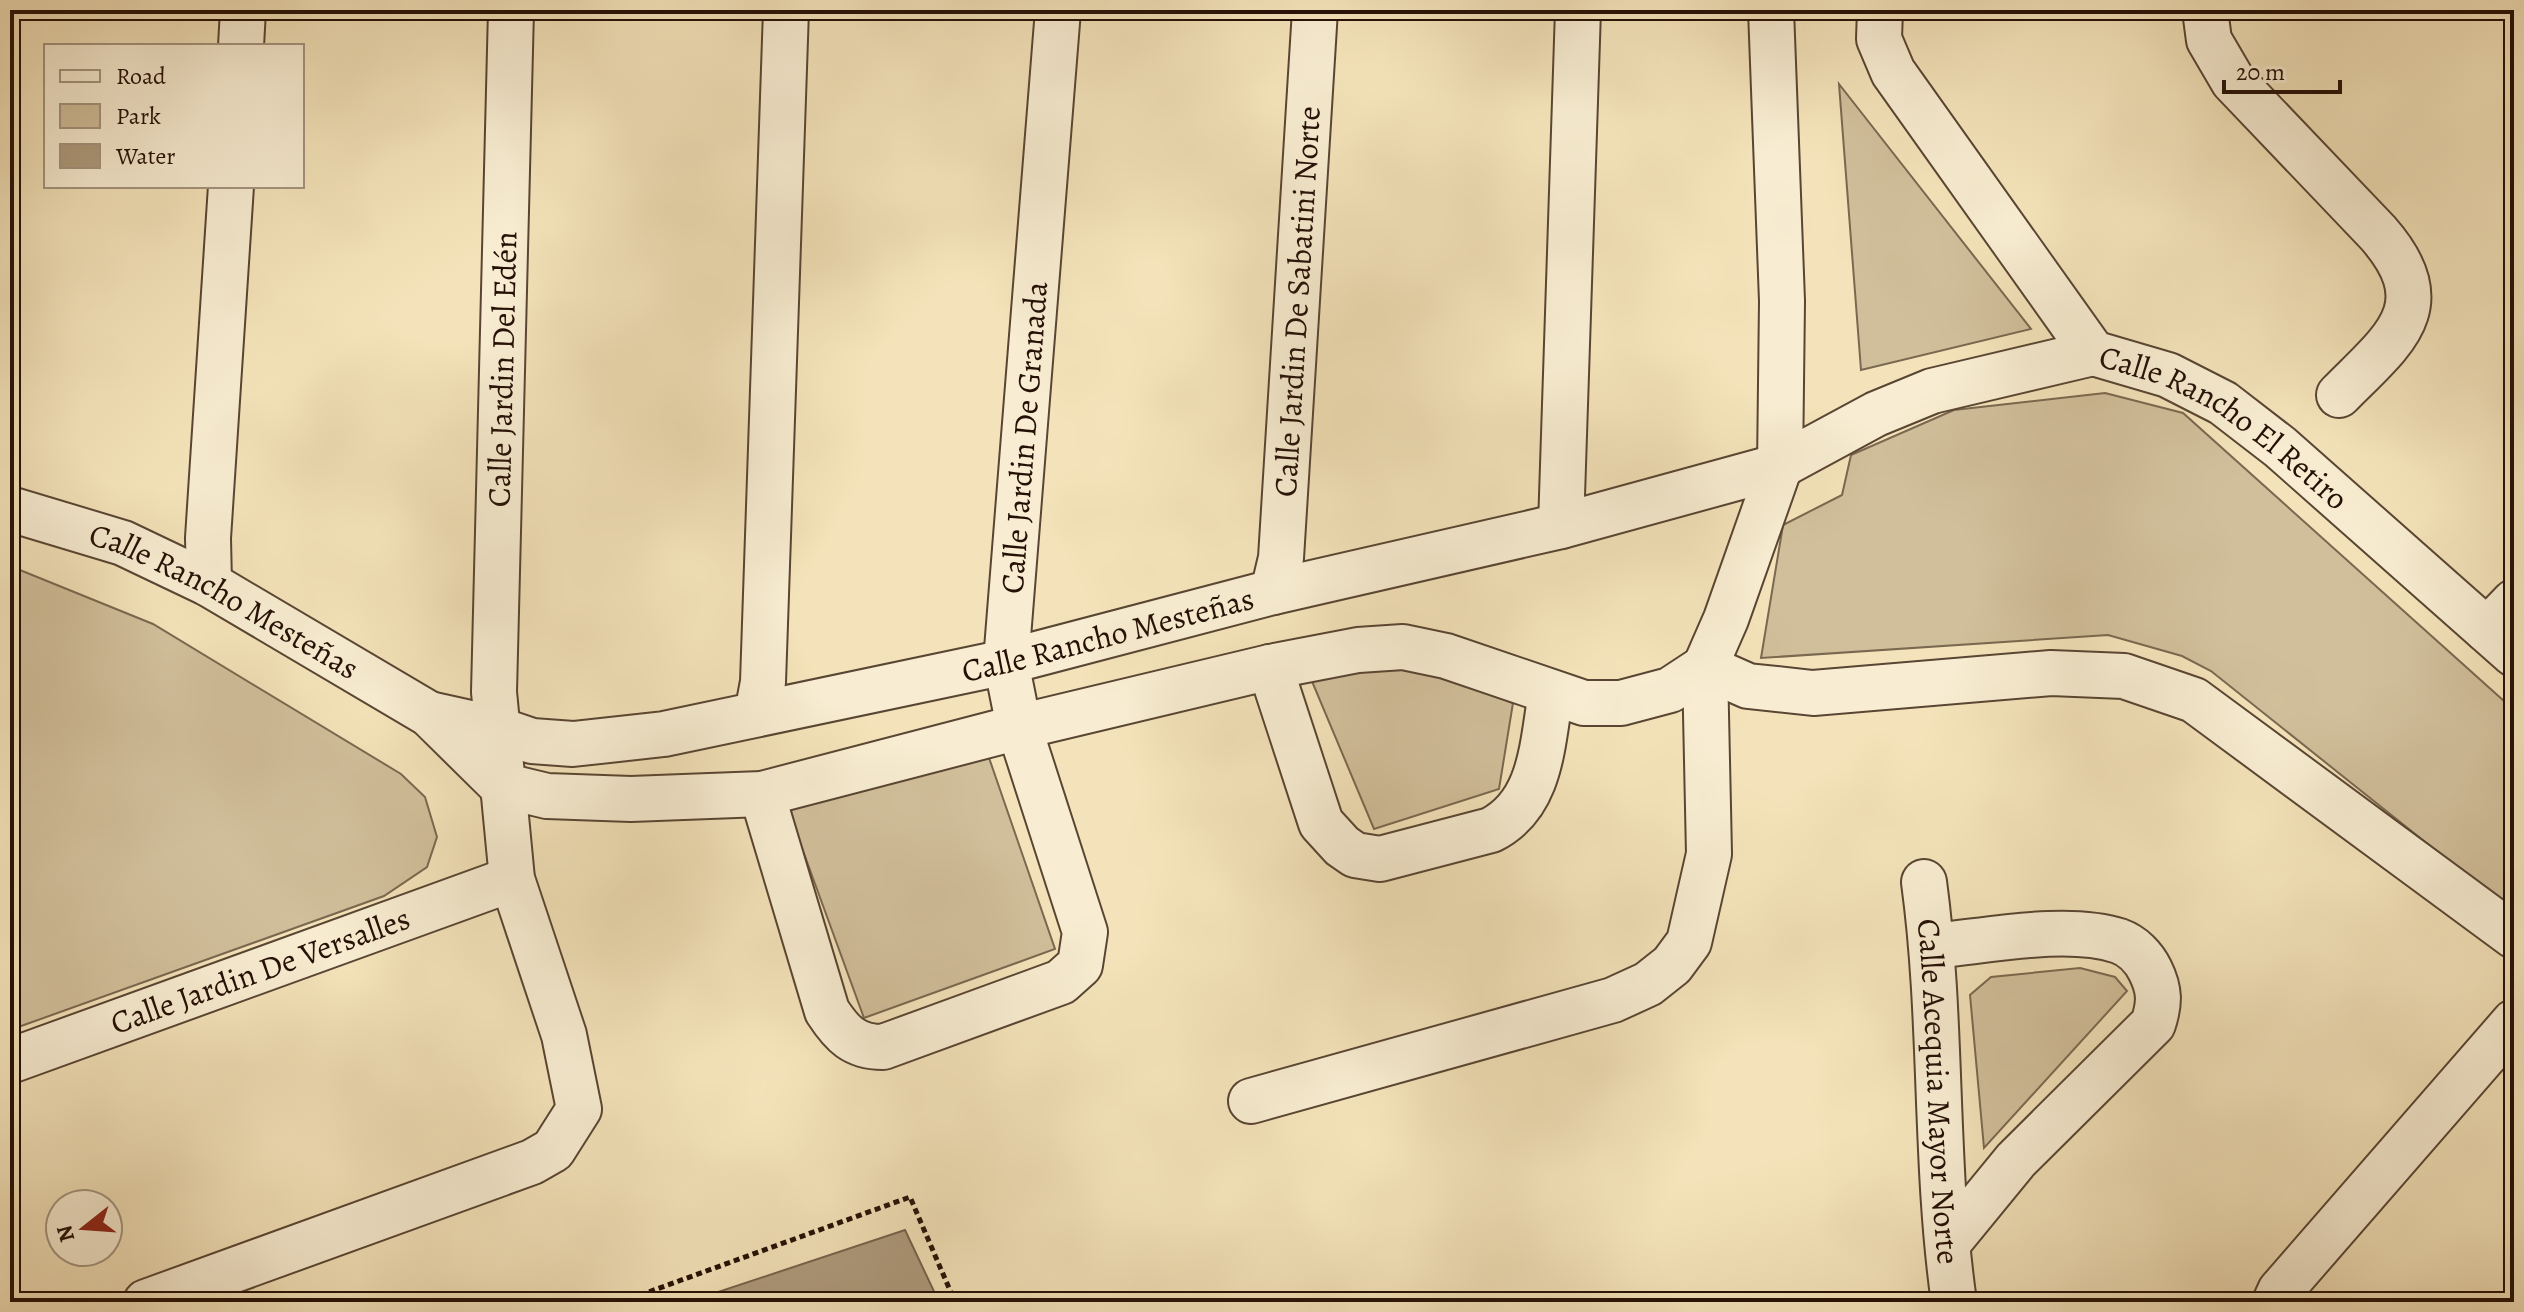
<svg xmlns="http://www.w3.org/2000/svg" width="2524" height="1312" font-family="Alegreya,serif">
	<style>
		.green { fill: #d1bf9b; stroke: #7b6850; stroke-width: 2 }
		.water { fill: #ae9b7d; stroke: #77634d; stroke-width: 2 }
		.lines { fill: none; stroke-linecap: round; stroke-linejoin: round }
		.minor-casing { stroke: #594533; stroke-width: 48 }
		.path { stroke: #251006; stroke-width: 5; stroke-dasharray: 6 4; stroke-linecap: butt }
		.minor { stroke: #f8edd2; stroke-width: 44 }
		.labels { text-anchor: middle; stroke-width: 6; stroke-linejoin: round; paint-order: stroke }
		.street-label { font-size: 32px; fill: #251006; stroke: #f8edd2 }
	</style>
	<rect width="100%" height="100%" fill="#f4e3ba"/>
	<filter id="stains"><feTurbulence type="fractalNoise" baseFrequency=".0025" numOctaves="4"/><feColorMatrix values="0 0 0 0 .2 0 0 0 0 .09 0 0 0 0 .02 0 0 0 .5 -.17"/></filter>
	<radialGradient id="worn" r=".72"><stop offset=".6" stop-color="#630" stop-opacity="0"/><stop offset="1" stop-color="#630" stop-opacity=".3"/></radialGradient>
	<g class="green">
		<path d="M1839,84L2031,329L1861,370Z"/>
		<path d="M2105,393L2183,413L2514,710V913L2211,671L2182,656L2108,635L1761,658L1783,525L1842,495L1851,455L1954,410Z"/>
		<path d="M10,566L153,624L401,774L425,797L437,837L427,867L384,896L10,1030Z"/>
		<path d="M1408,664L1513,703L1499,789L1374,829L1311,679Z"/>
		<path d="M987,752L1055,949L864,1018L787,807Z"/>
		<path d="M2080,968L2115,977L2127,991L1984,1148L1970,995L1991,977Z"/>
	</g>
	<path class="water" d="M905,1230L939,1302H688Z"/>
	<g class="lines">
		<g class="minor-casing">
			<g id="minor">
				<path id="s1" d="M1880,10L1879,39L1893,72L2093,353L2168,375L2223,403L2280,447L2514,654"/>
				<path d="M2205,10L2209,40L2233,81L2378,233C2443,307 2392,341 2339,395"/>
				<path d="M241,46L243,10"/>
				<path id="s2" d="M10,509L123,543L209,584L429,714L501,785L547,796L631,799L762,794L1019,727L1270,667L1358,650L1403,647L1446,656L1584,703H1621L1670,690L1705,667"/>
				<path d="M1561,526L1578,10"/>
				<path d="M209,584L208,538L231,186"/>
				<path id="s3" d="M1273,592L1281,558L1315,10"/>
				<path d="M2487,630L2514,602"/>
				<path d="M1270,667L1321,823L1342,846L1355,855L1380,859L1491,830C1542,804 1542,744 1551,693"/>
				<path d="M1705,667L1748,686L1813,693L2051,673L2124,676L2194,700L2514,936"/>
				<path id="s4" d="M429,714L497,729L532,741L573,744L664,734L1006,662L1273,592L1561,526L1780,466L1876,414L1932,391L2093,353"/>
				<path d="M757,714L763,682L786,10"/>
				<path id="s5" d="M762,794L827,1011C842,1034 854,1047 883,1047L1061,982L1080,965L1085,932L1019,727L1006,662L1058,10"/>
				<path id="s6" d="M1924,882C1943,1021 1934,1163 1954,1302"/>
				<path d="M1933,946C1987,941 2067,924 2119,941C2133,946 2144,958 2150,970C2160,990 2160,1003 2153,1024L2016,1160L1948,1243"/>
				<path id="s7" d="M10,1061L512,879"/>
				<path d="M1251,1101L1613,1000L1648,984L1672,965L1689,942L1709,854L1705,667L1726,619L1780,466L1782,301L1771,10"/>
				<path id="s8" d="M146,1302L532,1162L553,1150L579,1109L564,1035L512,879L494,692L511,10"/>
				<path d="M2275,1302L2280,1291L2514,1022"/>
			</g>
		</g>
		<path class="path" d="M621,1302L910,1197L955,1302"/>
		<use href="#minor" class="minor"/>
	</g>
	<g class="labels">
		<g class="street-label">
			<text dy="11" stroke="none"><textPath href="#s3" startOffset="292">Calle Jardin De Sabatini Norte</textPath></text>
			<text dy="11" stroke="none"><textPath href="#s8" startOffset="1234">Calle Jardin Del Edén</textPath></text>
			<text dy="11" stroke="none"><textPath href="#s1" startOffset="562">Calle Rancho El Retiro</textPath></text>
			<text dy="11" stroke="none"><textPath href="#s5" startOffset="1052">Calle Jardin De Granada</textPath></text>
			<text dy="11" stroke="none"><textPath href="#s2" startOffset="234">Calle Rancho Mesteñas</textPath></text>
			<text dy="11" stroke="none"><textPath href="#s4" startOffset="694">Calle Rancho Mesteñas</textPath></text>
			<text dy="11" stroke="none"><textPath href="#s7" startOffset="266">Calle Jardin De Versalles</textPath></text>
			<text dy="11" stroke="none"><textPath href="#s6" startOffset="210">Calle Acequia Mayor Norte</textPath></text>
		</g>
	</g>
	<rect width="2524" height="1312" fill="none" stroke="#f4e3ba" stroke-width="40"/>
	<rect x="12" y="12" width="2500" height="1288" fill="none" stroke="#251006" stroke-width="4"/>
	<rect x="20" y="20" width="2484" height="1272" fill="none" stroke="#251006" stroke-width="2"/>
	<rect x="44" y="44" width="260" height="144" fill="#f8edd2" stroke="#a49580" stroke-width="2"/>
	<rect x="60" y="70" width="40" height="12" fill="#f8edd2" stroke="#a49580" stroke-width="2"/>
	<text x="116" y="84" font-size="24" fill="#251006">Road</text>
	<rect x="60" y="104" width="40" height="24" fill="#d1bf9b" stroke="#a49580" stroke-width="2"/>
	<text x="116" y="124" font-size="24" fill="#251006">Park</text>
	<rect x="60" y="144" width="40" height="24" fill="#ae9b7d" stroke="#a49580" stroke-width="2"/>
	<text x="116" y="164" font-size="24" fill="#251006">Water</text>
	<g transform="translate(84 1228) rotate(253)"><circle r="38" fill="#f8edd2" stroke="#a49580" stroke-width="2"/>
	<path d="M0-6L14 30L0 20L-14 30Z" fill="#8f2418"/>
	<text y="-12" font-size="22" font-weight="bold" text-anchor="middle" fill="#251006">N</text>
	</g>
	<path d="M2224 80v12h116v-12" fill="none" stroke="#251006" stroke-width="4"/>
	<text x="2236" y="80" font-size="24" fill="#251006" stroke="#f8edd2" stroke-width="6" paint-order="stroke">20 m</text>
	<rect width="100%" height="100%" filter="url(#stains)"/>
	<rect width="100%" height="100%" fill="url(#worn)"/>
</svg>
